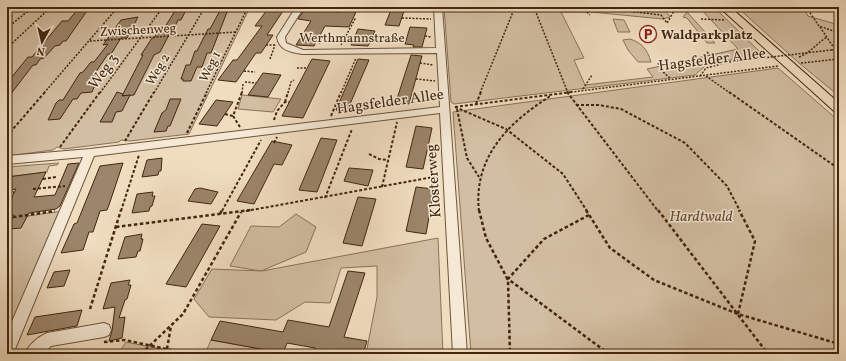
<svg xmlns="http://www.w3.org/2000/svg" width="846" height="361" font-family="Vollkorn,serif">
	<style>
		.green { fill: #d2bea2; stroke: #8a7258 }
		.building { fill: #9c856b; stroke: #42260f }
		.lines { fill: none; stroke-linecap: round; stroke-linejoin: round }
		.minor-casing { stroke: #6e543b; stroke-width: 2 }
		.major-casing { stroke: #42260f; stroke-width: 2 }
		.path-far2 { stroke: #42260f; stroke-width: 1.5; stroke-dasharray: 2 1.5; stroke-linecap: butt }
		.path-far1 { stroke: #42260f; stroke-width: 2; stroke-dasharray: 3 2; stroke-linecap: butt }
		.path { stroke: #42260f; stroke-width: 2.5; stroke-dasharray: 3.5 2.5; stroke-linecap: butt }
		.minor { fill: #f5e9d6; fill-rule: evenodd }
		.major { fill: #f0ddc0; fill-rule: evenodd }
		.path-bridge { stroke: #42260f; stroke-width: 1.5; stroke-dasharray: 2 1.5; stroke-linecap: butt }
		.labels { text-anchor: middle; stroke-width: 3; stroke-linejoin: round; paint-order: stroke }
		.far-street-label { font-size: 13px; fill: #42260f; stroke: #f5e9d6 }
		.far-poi-label { font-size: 13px; font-weight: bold; fill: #42260f; stroke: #f5e9d6; text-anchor: start }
		.street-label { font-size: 15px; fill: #42260f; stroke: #f5e9d6 }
		.park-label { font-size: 15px; font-style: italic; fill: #664c34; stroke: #f5e9d6 }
	</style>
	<rect width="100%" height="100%" fill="#f0ddc0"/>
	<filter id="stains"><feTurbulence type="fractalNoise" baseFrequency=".005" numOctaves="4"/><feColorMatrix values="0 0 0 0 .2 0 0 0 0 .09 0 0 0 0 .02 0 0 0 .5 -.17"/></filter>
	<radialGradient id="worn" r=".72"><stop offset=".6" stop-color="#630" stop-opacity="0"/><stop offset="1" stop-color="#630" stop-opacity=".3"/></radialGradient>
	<g class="green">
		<path d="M7,7H250L189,134L130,141L121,140L119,142L64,149L57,147L53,150L7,156Z"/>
		<path d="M444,7H581L582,10L586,9L583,7H663L670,17L663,19L591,12H561L584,58L574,60L585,85L653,77L647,69L738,49L699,7H714L764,56L715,62L706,65L695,75L454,104L451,102Z"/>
		<path d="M737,7H803L808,16L839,25V96L799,63Z"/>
		<path d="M687,12L715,43H707L687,18L683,17Z"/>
		<path d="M613,19L624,20L630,32H618Z"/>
		<path d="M630,39C642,43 647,49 651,62H638L628,50L623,40Z"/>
		<path d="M778,68L839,121V354H471L453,112Z"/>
		<path d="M242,95L281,99L273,112L238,109Z"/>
		<path d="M59,163L57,165L49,166L47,172L7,177V167Z"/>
		<path d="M63,211L7,340V219Z"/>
		<path d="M296,214L316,227L306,252L261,271L230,266L251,226L279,227Z"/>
		<path d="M438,238L443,354H366L377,297V266L341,268L330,303L305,302L276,320L209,317L194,299L212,269L262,271Z"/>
		<path d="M211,340L283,353L282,354H205Z"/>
		<path d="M126,342L171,351L169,354H118Z"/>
	</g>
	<g class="building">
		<path d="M222,7H229L211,53H207L202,67H197L191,81H183V79H181L186,65H190L195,51H197L208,29H210Z"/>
		<path d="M79,8H89L66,41H63L60,45L55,46L44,58L40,59L36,65H33L7,99V83L28,57H32L62,21H68Z"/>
		<path d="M305,9L340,12L341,10L356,12L349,27L325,26L314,46L296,45L311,21L298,19Z"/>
		<path d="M186,10L181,20H178L172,33H170L160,52L154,55L134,95L122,96L143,55H141L152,38H154L157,33H161L175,11Z"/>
		<path d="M267,10L283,11L267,35H273L261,53H256L236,82L218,80L233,60H237L262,26H255Z"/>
		<path d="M391,10L404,11L399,26L385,25Z"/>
		<path d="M138,17L127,38H121L111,54H108L93,76L99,75L92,92L81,93L77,99H73L60,119L48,120L56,103L59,100H63L80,73L83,72L91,62H94L108,44L103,45L121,20Z"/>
		<path d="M410,27L427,28L422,47H413L414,45L405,44Z"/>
		<path d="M358,29L375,31L368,46L351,45Z"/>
		<path d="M411,55L422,56L409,104L396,102Z"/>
		<path d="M312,59L330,61L303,118L282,116Z"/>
		<path d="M358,59L369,60L347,111L336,110Z"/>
		<path d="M263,73L281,75L268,97L248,95Z"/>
		<path d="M117,92L123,94L122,96L130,95L122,111L116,112L112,122H100Z"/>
		<path d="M170,99H181L170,126H168L166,131L154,132L162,113L166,110Z"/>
		<path d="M216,100L233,102L217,126L199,124Z"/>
		<path d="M416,126L432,128L423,169L406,167Z"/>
		<path d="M321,138L337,140L317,192L299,190Z"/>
		<path d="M272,141L292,145L282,165L274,164L254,204L237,201Z"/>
		<path d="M162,158L161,171H159L158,175L142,177L147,160Z"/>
		<path d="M79,163L60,206L56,209L29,213L21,228L9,229L11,227H8L14,215L7,216V207L16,189L7,191V177L46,172L34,197L55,195L68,164Z"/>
		<path d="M123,163L109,205L107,210L100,211L93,232H89L83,250L61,253L74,224L77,223L100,166Z"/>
		<path d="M349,168L373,170L368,186L344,181Z"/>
		<path d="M416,187L434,189L426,234L406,231Z"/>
		<path d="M200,188L218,192L211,204L188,201L195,189Z"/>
		<path d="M153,192L152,196H155L152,206L150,207L149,211L132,213L137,194Z"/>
		<path d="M358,197L376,199L362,246L343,243Z"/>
		<path d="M202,224L220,226L186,287L166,284Z"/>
		<path d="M142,234L141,239H143L140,251H138L136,257L118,259L125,237Z"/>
		<path d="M70,270L64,286L47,288L54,272Z"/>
		<path d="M348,271L365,273L344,337L367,341L364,351L356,350L355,354H313L315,348L287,343L283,353L211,340L220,321L283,332L288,320L329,327Z"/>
		<path d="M130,280L128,285H131L127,299L125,300L119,318L125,317L122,338L109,341L112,331L115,307L103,309L111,283Z"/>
		<path d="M82,310L77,326L27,335L35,317Z"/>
	</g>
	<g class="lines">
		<g class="minor-casing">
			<g id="minor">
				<path d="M296,7H304L285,37L286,43L303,50L436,48L434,7H442L467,354H453L440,113L94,156L13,354H7V333L83,157L7,164V156L90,149L440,107L437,53L302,54C290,52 279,50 277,37Z"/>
				<path d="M104,323L109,325L111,330L109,335L104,337L51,346L43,354H25C28,345 38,337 47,333Z"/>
			</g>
		</g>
		<g class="major-casing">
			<path id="major" d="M719,7H730L839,103V113L835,112Z"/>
		</g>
		<g class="path-far2">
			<path d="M582,7L590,15"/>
			<path d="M806,7L819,26L839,33"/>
			<path d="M7,9L30,10"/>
			<path d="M514,10L627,11L661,15L667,23L674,11"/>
			<path d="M535,10L568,93"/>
			<path d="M402,18L431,19"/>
			<path d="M701,19L725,20"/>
			<path d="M820,27L832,45L839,49"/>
			<path d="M7,28L33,7"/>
			<path d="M188,35L236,32"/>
			<path d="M346,36L354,37"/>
			<path d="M425,36L431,37"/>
			<path d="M319,37H321L319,45"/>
			<path d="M90,41L188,35"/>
			<path d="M266,45H275"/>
			<path d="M341,45L355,19H353"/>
			<path d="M7,48L51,7"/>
			<path d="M831,50L838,49"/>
			<path d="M707,52L718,64"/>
			<path d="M799,57C810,53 816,44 827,37"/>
			<path d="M270,59L275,45"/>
			<path d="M420,63L433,65"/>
			<path d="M658,63L662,71L671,79"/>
			<path d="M801,63L839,59"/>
			<path d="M297,68H307"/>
			<path d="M244,71L255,72"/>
			<path d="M700,76L706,68L729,62"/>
			<path d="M706,76L730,93"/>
			<path d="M416,79L435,81"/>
			<path d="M245,82L256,83"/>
			<path d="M583,89L592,75"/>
			<path d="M44,93L118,7"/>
			<path d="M100,93L163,7"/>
			<path d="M154,93L205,7"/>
			<path d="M206,93L248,7"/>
			<path d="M242,93L243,84"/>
			<path d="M288,93L291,82L294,80"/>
			<path d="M341,93L356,58"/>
			<path d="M480,93L515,7"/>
			<path d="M564,93L778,66"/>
		</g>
		<g class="path-far1">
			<path d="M567,92L658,211"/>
			<path d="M729,92L839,169"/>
			<path d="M411,96L436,98"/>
			<path d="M285,102L288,92"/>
			<path d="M476,104L481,92"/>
			<path d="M576,105H599L621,109L685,143L727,186L740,211"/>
			<path d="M455,107L506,129L563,174L587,211"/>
			<path d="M455,107L572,92"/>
			<path d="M457,109L467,158L479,177"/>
			<path d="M225,114L233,116"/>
			<path d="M331,116L341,92"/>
			<path d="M274,120L277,111L285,102H289"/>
			<path d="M240,127L233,116L242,92"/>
			<path d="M187,133L207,92"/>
			<path d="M7,136L45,92"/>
			<path d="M125,141L154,92"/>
			<path d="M274,143L277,137"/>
			<path d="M60,147L100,92"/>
			<path d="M369,154L379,159L388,160"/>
			<path d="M43,179L56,177"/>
			<path d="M382,187L397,122"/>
			<path d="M33,189L65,186"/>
			<path d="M325,198L352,129"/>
			<path d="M7,200L11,193L14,192"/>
			<path d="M121,211L139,155"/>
			<path d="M222,211L261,140"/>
			<path d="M246,211L439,176"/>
			<path d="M479,211C473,158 508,123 549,97L548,94"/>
		</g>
		<g class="path">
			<path d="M479,210L486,238L508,280L510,354"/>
			<path d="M586,210L610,248L654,280L738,314L839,344"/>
			<path d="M658,210L768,354"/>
			<path d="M220,214L222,210"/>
			<path d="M589,215L544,239L508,279L609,354"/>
			<path d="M7,218L55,211"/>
			<path d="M116,227L251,210"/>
			<path d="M90,309L121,210"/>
			<path d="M738,314L755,241L739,210"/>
			<path d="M104,342L125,340L189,354"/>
			<path d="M167,349L171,326"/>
			<path d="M141,354L183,314L241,212"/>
			<path d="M309,354L310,350L314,351"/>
		</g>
		<use href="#minor" class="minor"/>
		<use href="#major" class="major"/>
		<path class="path-bridge" d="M729,62L831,50"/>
	</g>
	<defs>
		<g id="parking-ring" transform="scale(0.9)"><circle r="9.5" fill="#f5e9d6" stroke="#8f2418" stroke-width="1.5"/><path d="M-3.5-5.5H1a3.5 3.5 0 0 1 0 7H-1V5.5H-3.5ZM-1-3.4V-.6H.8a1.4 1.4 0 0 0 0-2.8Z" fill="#8f2418"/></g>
	</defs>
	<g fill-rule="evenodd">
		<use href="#parking-ring" x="648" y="34"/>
	</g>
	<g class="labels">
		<g class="far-street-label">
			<text transform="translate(138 29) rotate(-3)" y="5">Zwischenweg</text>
			<text x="352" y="42">Werthmannstraße</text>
			<text transform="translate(209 66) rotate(-64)" y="5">Weg 1</text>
			<text transform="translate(157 69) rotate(-59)" y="5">Weg 2</text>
		</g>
		<g class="far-poi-label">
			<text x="661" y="39">Waldparkplatz</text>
		</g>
		<g class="street-label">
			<text transform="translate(712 59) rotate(-7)" y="5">Hagsfelder Allee</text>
			<text transform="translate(103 71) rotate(-54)" y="5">Weg 3</text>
			<text transform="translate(390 101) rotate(-8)" y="5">Hagsfelder Allee</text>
			<text transform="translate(433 181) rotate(-94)" y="5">Klosterweg</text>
		</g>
		<g class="park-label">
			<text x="701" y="221">Hardtwald</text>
		</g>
	</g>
	<rect width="846" height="361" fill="none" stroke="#f0ddc0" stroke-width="24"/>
	<rect x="8" y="8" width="830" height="345" fill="none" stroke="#42260f" stroke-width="2"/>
	<rect x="12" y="12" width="822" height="337" fill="none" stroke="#42260f"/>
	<g transform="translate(42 42) rotate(188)" stroke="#f5e9d6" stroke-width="3" paint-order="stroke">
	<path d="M0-3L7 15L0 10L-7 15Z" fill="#42260f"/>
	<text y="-6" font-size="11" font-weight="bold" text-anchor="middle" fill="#42260f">N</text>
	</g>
	<rect width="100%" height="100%" filter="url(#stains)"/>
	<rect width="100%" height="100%" fill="url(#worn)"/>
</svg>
